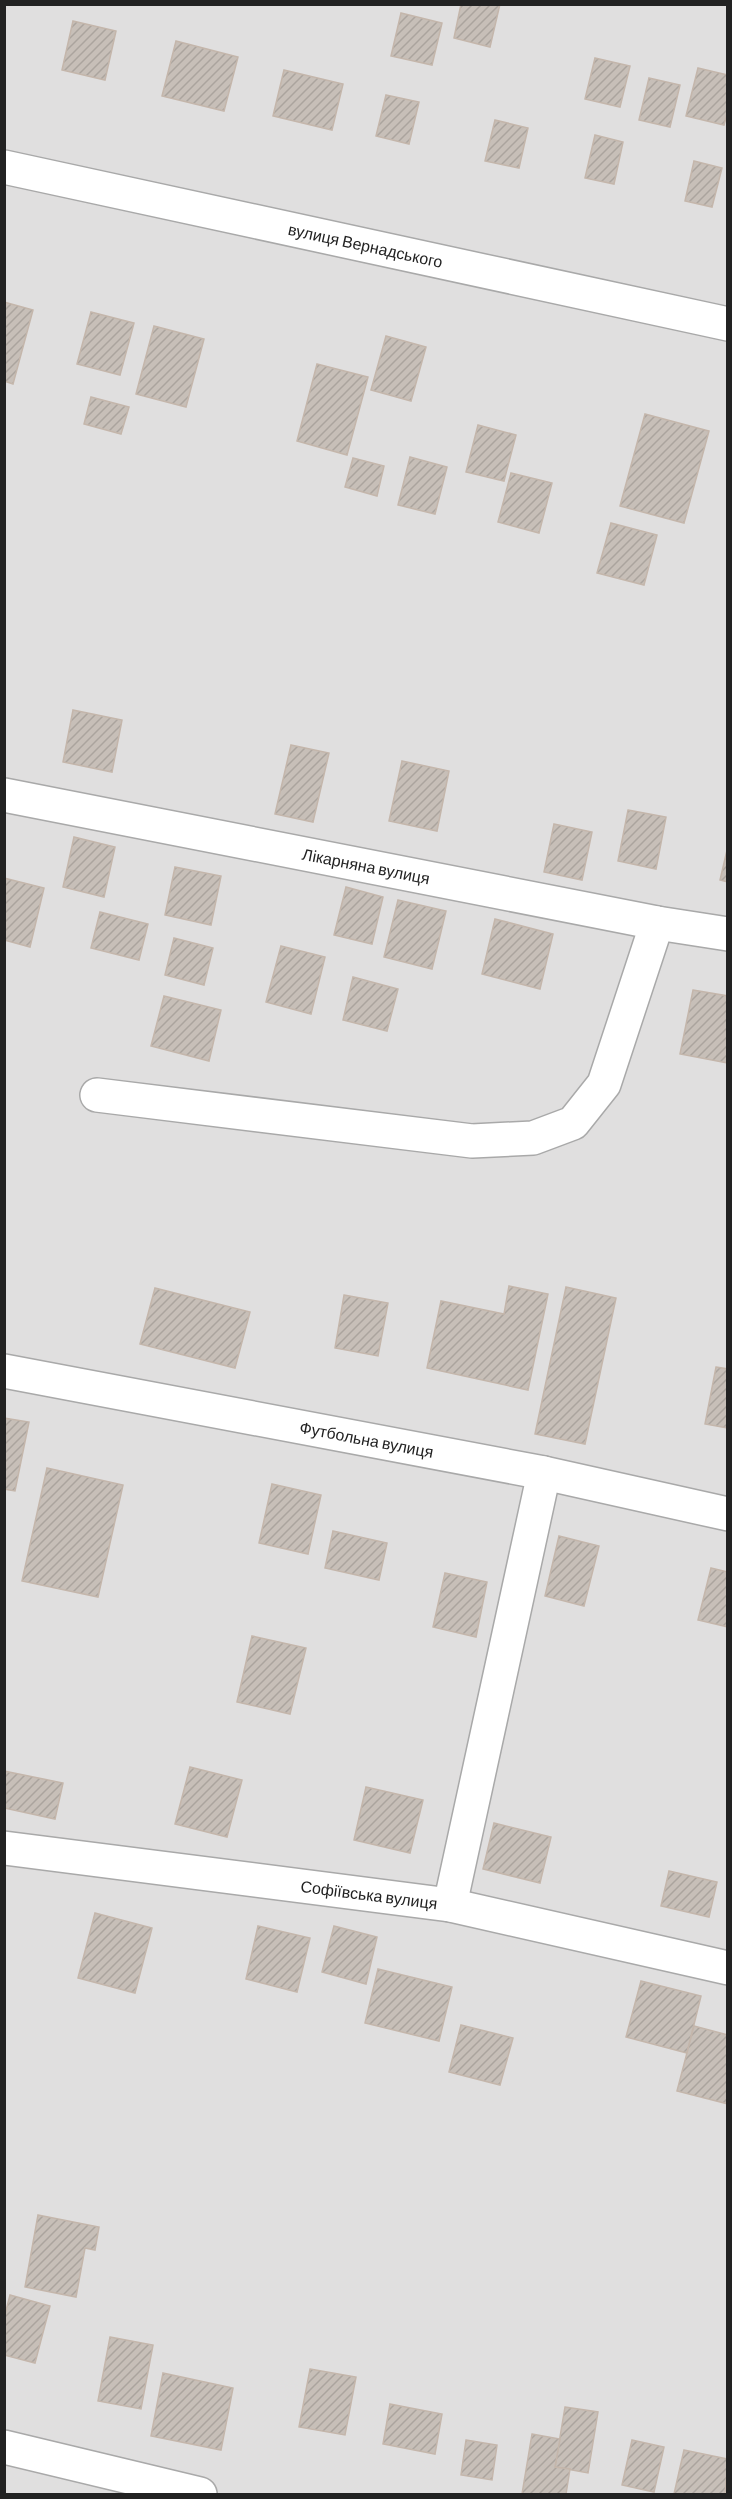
<svg xmlns="http://www.w3.org/2000/svg" width="732" height="2499" font-family="Barlow,sans-serif">
	<style>
		.residential { fill: #e0dfdf }
		.building { fill: url(#building-hatch); stroke: #c4b6ab; stroke-width: 1.5 }
		.lines { fill: none; stroke-linecap: round; stroke-linejoin: round }
		.minor-casing { stroke: #a9a9a9; stroke-width: 36 }
		.minor { stroke: #fff; stroke-width: 33 }
		.labels { text-anchor: middle; stroke-width: 4.5; stroke-linejoin: round; paint-order: stroke }
		.street-label { font-size: 16px; fill: #222; stroke: #fff }
	</style>
	<defs>
		<pattern id="building-hatch" width="6" height="6" patternUnits="userSpaceOnUse" patternTransform="scale(1.5)"><rect width="6" height="6" fill="#c7bfb8"/><path d="M-1 1l2-2M0 6l6-6M5 7l2-2" fill="none" stroke="#aba49e"/></pattern>
	</defs>
	<rect width="100%" height="100%" fill="#f2efe9"/>
	<rect class="residential" x="5" y="5" width="722" height="2489"/>
	<g class="building">
		<path d="M461,4H500L490,47L454,38Z"/>
		<path d="M401,13L442,23L432,65L391,56Z"/>
		<path d="M73,21L116,31L105,80L62,70Z"/>
		<path d="M176,41L238,57L224,111L162,96Z"/>
		<path d="M595,58L630,66L620,107L585,99Z"/>
		<path d="M698,68L728,75V111L724,125L686,116Z"/>
		<path d="M284,70L343,84L332,130L273,116Z"/>
		<path d="M649,78L680,85L670,127L639,120Z"/>
		<path d="M386,95L419,102L409,144L376,136Z"/>
		<path d="M495,120L528,128L519,168L485,161Z"/>
		<path d="M595,135L623,142L614,184L585,178Z"/>
		<path d="M694,161L722,168L712,207L685,201Z"/>
		<path d="M4,302L33,310L13,384L4,381Z"/>
		<path d="M91,312L134,323L120,375L77,364Z"/>
		<path d="M154,326L204,339L186,407L136,394Z"/>
		<path d="M386,336L426,347L411,401L371,390Z"/>
		<path d="M317,364L368,377L347,455L297,441Z"/>
		<path d="M91,397L129,407L121,434L84,424Z"/>
		<path d="M645,414L709,431L684,523L620,506Z"/>
		<path d="M478,425L516,435L504,481L466,472Z"/>
		<path d="M410,457L447,467L435,514L398,505Z"/>
		<path d="M353,458L384,466L377,496L345,487Z"/>
		<path d="M511,473L552,483L539,533L498,522Z"/>
		<path d="M611,523L657,535L644,585L597,573Z"/>
		<path d="M73,710L122,720L112,772L63,762Z"/>
		<path d="M291,745L329,753L313,822L275,814Z"/>
		<path d="M402,761L449,771L437,831L389,821Z"/>
		<path d="M628,810L666,817L656,869L618,861Z"/>
		<path d="M554,824L592,832L582,880L544,872Z"/>
		<path d="M74,837L115,847L104,897L63,887Z"/>
		<path d="M728,846V882L720,880Z"/>
		<path d="M175,867L221,876L211,925L165,915Z"/>
		<path d="M4,878L44,888L30,947L4,940Z"/>
		<path d="M346,887L383,897L372,944L334,935Z"/>
		<path d="M398,900L446,911L432,969L384,957Z"/>
		<path d="M100,912L148,924L139,960L91,948Z"/>
		<path d="M495,919L553,934L540,989L482,974Z"/>
		<path d="M174,938L213,948L204,985L165,975Z"/>
		<path d="M281,946L325,957L311,1014L266,1002Z"/>
		<path d="M353,977L398,989L387,1031L343,1020Z"/>
		<path d="M693,990L728,996V1063L680,1054Z"/>
		<path d="M164,996L221,1010L209,1061L151,1046Z"/>
		<path d="M509,1286L548,1294L528,1390L427,1368L441,1301L504,1314Z"/>
		<path d="M566,1287L616,1298L585,1444L535,1434Z"/>
		<path d="M155,1288L250,1312L235,1368L140,1344Z"/>
		<path d="M344,1295L388,1303L378,1356L335,1348Z"/>
		<path d="M716,1367L728,1369V1428L705,1424Z"/>
		<path d="M4,1418L29,1422L15,1491L4,1489Z"/>
		<path d="M47,1468L123,1485L98,1597L22,1581Z"/>
		<path d="M272,1484L321,1495L308,1554L259,1543Z"/>
		<path d="M333,1531L387,1543L379,1580L325,1568Z"/>
		<path d="M559,1536L599,1546L584,1606L545,1596Z"/>
		<path d="M711,1568L728,1572V1627L698,1620Z"/>
		<path d="M445,1573L487,1582L476,1637L433,1627Z"/>
		<path d="M252,1636L306,1648L290,1714L237,1702Z"/>
		<path d="M190,1767L242,1780L227,1837L175,1824Z"/>
		<path d="M4,1771L63,1783L55,1819L4,1808Z"/>
		<path d="M366,1787L423,1800L410,1853L354,1840Z"/>
		<path d="M494,1823L551,1837L540,1883L483,1869Z"/>
		<path d="M669,1871L717,1882L709,1917L661,1906Z"/>
		<path d="M95,1913L152,1928L135,1993L78,1978Z"/>
		<path d="M258,1926L310,1938L297,1992L246,1979Z"/>
		<path d="M334,1926L377,1937L366,1984L322,1972Z"/>
		<path d="M378,1969L452,1987L439,2041L365,2023Z"/>
		<path d="M641,1981L701,1996L687,2053L626,2037Z"/>
		<path d="M461,2025L513,2038L500,2085L449,2072Z"/>
		<path d="M694,2026L728,2035V2104L677,2091Z"/>
		<path d="M38,2215L99,2227L95,2250L85,2248L76,2297L25,2287Z"/>
		<path d="M10,2295L50,2306L35,2363L4,2355V2318Z"/>
		<path d="M110,2337L153,2345L141,2409L98,2401Z"/>
		<path d="M310,2369L356,2377L345,2435L299,2427Z"/>
		<path d="M163,2373L233,2388L221,2450L151,2436Z"/>
		<path d="M390,2404L442,2414L435,2454L383,2444Z"/>
		<path d="M565,2407L598,2412L588,2473L555,2467Z"/>
		<path d="M532,2434L560,2439L555,2467L570,2469L566,2494H522Z"/>
		<path d="M466,2440L497,2445L492,2480L461,2475Z"/>
		<path d="M632,2440L664,2447L654,2492L622,2485Z"/>
		<path d="M684,2450L728,2459L725,2494H674Z"/>
	</g>
	<g class="lines">
		<g class="minor-casing">
			<g id="minor">
				<path id="s1" d="M4,167L728,324"/>
				<path id="s2" d="M4,795L657,923L728,934"/>
				<path d="M97,1095L472,1141L533,1138L573,1123L604,1084L657,923"/>
				<path id="s3" d="M4,1371L544,1473L728,1514"/>
				<path id="s4" d="M4,1848L450,1905L728,1968"/>
				<path d="M450,1905L544,1473"/>
				<path d="M4,2447L200,2494"/>
			</g>
		</g>
		<use href="#minor" class="minor"/>
	</g>
	<g class="labels">
		<g class="street-label">
			<text dy="6" stroke="none"><textPath href="#s1" startOffset="370">вулиця Вернадського</textPath></text>
			<text dy="6" stroke="none"><textPath href="#s2" startOffset="369">Лікарняна вулиця</textPath></text>
			<text dy="6" stroke="none"><textPath href="#s3" startOffset="369">Футбольна вулиця</textPath></text>
			<text dy="6" stroke="none"><textPath href="#s4" startOffset="368">Софіївська вулиця</textPath></text>
		</g>
	</g>
	<rect width="732" height="2499" fill="none" stroke="#222222" stroke-width="12"/>
</svg>
